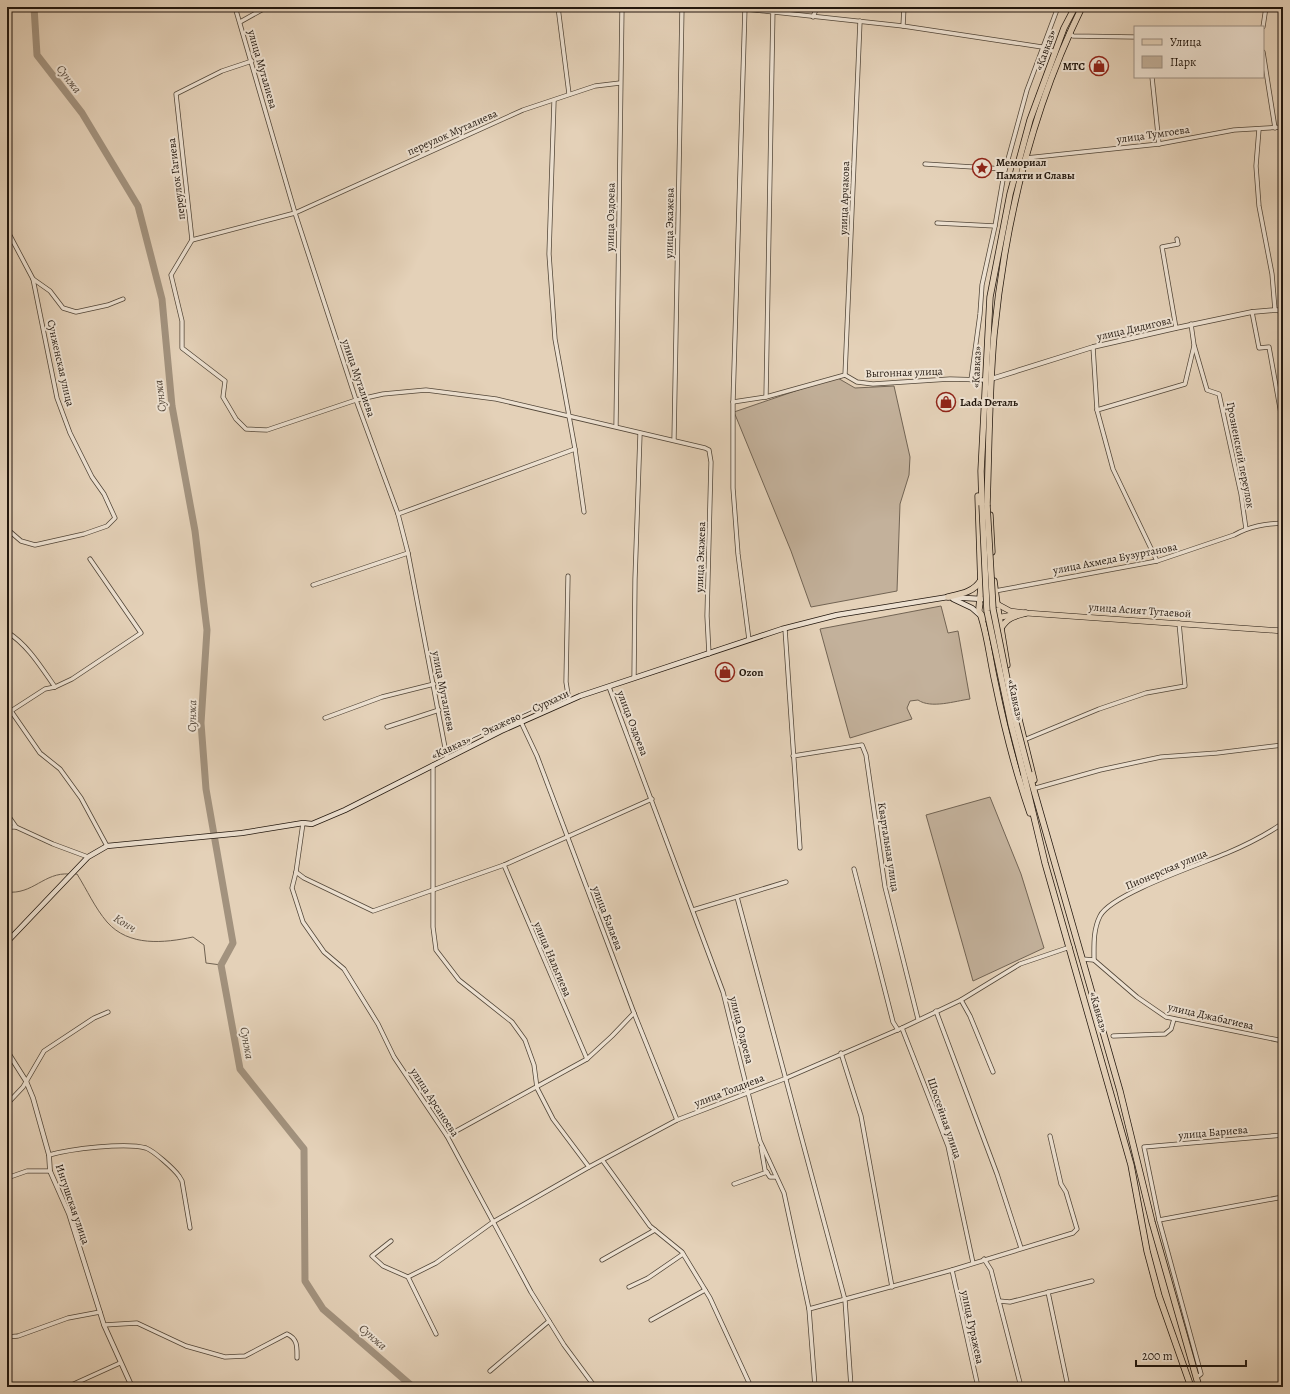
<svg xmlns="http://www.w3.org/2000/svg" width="1290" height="1394" font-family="Alegreya,serif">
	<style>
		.green { fill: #c3b19b; stroke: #726454 }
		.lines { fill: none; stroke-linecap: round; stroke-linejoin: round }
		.stream { stroke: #6f6151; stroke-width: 1 }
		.river { stroke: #a2927e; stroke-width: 7 }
		.minor-casing { stroke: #524638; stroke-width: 5 }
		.tertiary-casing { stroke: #524638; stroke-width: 5.5 }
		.secondary-casing { stroke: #22170e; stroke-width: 6 }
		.primary-casing { stroke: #22170e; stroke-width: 6 }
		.trunk-casing { stroke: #22170e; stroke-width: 7 }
		.minor { stroke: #ede1d1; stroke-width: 3.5 }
		.tertiary { stroke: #ede1d1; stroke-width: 4 }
		.secondary { stroke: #ede1d1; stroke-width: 4.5 }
		.primary { stroke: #e4d1b8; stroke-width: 5 }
		.trunk { stroke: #e4d1b8; stroke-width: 5.5 }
		.trunk-bridge-casing { stroke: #22170e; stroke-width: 7; stroke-linecap: butt }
		.trunk-bridge { stroke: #e4d1b8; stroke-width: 5.5 }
		.labels { text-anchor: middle; stroke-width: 4; stroke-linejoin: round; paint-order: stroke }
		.street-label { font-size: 11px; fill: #22170e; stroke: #ede1d1 }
		.poi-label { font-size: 11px; font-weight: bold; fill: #22170e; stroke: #ede1d1; text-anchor: start }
		.water-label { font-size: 12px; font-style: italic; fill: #55483b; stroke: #ede1d1 }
	</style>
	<rect width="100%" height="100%" fill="#e4d1b8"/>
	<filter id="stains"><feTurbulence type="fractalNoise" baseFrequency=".005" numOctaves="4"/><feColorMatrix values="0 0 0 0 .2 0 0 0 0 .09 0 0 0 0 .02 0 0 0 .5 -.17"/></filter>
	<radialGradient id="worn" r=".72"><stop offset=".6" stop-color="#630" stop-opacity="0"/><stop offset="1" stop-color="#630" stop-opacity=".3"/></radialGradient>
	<g class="green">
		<path d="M836,377L855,388L894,386L910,457L909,475L900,504L897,591L811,607L791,551L734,412Z"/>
		<path d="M941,606L948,633L958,631L970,699C955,701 931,709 918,700L910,701L907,708L912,719L850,738L820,629Z"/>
		<path d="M990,797L1021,874L1044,948L973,981L926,815Z"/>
	</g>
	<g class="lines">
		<g class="stream">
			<path d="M74,874H77C87,890 95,908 107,922C129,947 164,943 193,937L204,945L206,963L221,965"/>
			<path d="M7,892C33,895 44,872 69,874"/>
		</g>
		<path class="river" d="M34,7L37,55L82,113L138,206L162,299L172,406L195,531L207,630L201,723L206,789L233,943L221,965L240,1069L304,1149L305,1281L323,1309L413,1387"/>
		<g class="minor-casing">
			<g id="minor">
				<path d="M235,7L295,213L356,400L398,514L408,553L447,758"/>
				<path d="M558,7L569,94"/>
				<path d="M745,7L733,402V488L738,554L749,640"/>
				<path d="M745,9L903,26L1042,47L1055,52"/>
				<path d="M813,17L817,7"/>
				<path d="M240,22L267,7"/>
				<path d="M903,26L904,7"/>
				<path d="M1263,27L1266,7"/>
				<path d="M1069,33L1073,36L1135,37"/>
				<path d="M1263,52L1275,128"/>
				<path d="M252,61L222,71L176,94L192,240L295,213L523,110L595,86L620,83"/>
				<path d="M1152,77L1159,144"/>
				<path d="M1259,129L1256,166L1259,206L1272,274L1275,310"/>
				<path d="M1026,158L1159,144L1234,130L1283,127"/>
				<path d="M925,164L1005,169"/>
				<path d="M937,223L995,226"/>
				<path d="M7,230L33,279L57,398L70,433L92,477L104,494L115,518L107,526L84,534L35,545L21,541L7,529"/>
				<path d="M192,240L171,275L182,321V348L225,381L223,397L236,419L246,429L267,430L356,400L383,394L426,390L496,399L705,448L709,450L711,462L707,616L709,654"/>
				<path d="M33,279L50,291L63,308L76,312L108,305L123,299"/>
				<path d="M1252,312L1259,348L1269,347L1283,425"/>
				<path d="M1191,324L1194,345L1207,390L1219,394L1241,494L1246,529"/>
				<path d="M1176,328L1162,247L1178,244L1177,239"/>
				<path d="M1093,347L1097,410L1113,469L1157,561"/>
				<path d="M845,375L860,21"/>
				<path d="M971,380L980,314L982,285L995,226L1004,174L1027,90L1058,7"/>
				<path d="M766,397L773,7"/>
				<path d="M733,402L766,397L845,375L857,382L873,384L950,379L985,380"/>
				<path d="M1097,410L1185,384L1194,346"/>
				<path d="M616,426L622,7"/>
				<path d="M674,440L682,7"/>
				<path d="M575,449L584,512"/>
				<path d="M398,514L575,449L555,339L549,254L554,101"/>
				<path d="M568,576L566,682L569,701"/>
				<path d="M313,585L408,553"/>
				<path d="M995,591L1157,561L1234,535C1250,526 1265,524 1283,523"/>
				<path d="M785,629L800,848"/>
				<path d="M7,632C28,645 41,667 55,687"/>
				<path d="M634,678L635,579L640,434"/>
				<path d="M609,687L723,992L760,1141L784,1193L809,1309L815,1387"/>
				<path d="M7,702L11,711L40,753L60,769L81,798L107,846"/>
				<path d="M11,711L45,689L55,687L72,679L141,633L90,559"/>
				<path d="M325,718L382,697L434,684"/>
				<path d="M521,722L537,756L634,1013L677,1120"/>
				<path d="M387,727L439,710"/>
				<path d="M1024,740L1099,709L1146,693L1185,686L1179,623"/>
				<path d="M793,756L862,745L866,755L885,887L918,1019"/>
				<path d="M433,765V927L436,950L459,980L512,1022L525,1040L534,1065L537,1088L553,1119L589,1167"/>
				<path d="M1036,788L1100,770L1161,757L1217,753L1283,745"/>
				<path d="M7,814L16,827L53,844L88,857"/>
				<path d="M303,823L296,872L292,888L303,922L324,952L344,969L378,1024L394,1057L447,1136L531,1292L564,1345L595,1387"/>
				<path d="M7,827H16"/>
				<path d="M504,865L587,1059"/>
				<path d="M854,869L893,1022L898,1030"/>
				<path d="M296,872L304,878L373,911L504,865L652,799"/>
				<path d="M737,897L845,1300L851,1387"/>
				<path d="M693,910L786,882"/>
				<path d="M1082,959L1094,960L1137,997L1166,1017L1283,1041"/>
				<path d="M1094,960C1094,945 1093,930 1100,916C1111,894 1201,864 1227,853C1246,845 1266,835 1283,823"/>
				<path d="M961,1000L970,1016L993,1072"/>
				<path d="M936,1011L997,1174L1021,1248"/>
				<path d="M902,1028L948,1146L973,1263"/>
				<path d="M1113,1036L1165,1034L1171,1029L1174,1019"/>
				<path d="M841,1053L861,1116L892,1287"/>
				<path d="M7,1104L23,1087L44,1051L94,1018L108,1012"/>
				<path d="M447,1136L587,1059L612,1036L634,1013"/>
				<path d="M761,1147L765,1170L770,1177H776"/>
				<path d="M49,1155C70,1149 126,1142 146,1148C154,1151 174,1169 179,1176L182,1181L190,1228"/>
				<path d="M603,1161L650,1226L682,1252L710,1298L751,1387"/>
				<path d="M7,1178L27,1171H50"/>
				<path d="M734,1184L767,1172"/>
				<path d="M1159,1220L1283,1197"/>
				<path d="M391,1241L372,1256L383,1266L408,1277L436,1334"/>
				<path d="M984,1259L991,1270L1021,1387"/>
				<path d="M602,1260L655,1230"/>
				<path d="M952,1270L978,1387"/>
				<path d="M408,1277L436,1263L493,1222L589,1167L677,1120L784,1079L902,1028L961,1000L1020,964L1070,947"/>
				<path d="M629,1287L648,1278L683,1254"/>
				<path d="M1048,1292L1068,1387"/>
				<path d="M999,1301L1010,1302L1092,1281"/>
				<path d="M809,1309L952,1270L1073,1233L1077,1229L1066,1192L1061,1184L1050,1136"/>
				<path d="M651,1320L705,1290"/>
				<path d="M104,1325L137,1323L186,1346L225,1357L245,1356L287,1334C298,1339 297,1347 297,1358"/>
				<path d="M7,1337L18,1336L68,1318L100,1312"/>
				<path d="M490,1371L549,1321"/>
				<path d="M1196,1378L1201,1374L1159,1220L1144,1147L1283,1135"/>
				<path d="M67,1387L120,1363"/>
			</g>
		</g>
		<g class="tertiary-casing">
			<g id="tertiary">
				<path d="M991,379L1093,347L1176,328L1252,312L1275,310L1283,311"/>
				<path d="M7,1051L26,1081L33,1098L49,1155L50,1171L69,1214L104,1325L132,1387"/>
			</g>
		</g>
		<g class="secondary-casing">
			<g id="secondary">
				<path d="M953,599L972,608L981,616"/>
				<path d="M7,942L88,857L107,846L242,833L303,823L312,824L345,810L501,731L580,696L782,629L837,615L948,597L982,599"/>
			</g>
		</g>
		<g class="primary-casing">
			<g id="primary">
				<path d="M980,604L979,611L984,618L990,619L997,614"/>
				<path d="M997,604L1010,611L1026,613L1283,631"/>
				<path d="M996,618L1017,614"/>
			</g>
		</g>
		<g class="trunk-casing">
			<g id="trunk">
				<path d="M978,496L981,587L979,608"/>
				<path d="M982,505L981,471L990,297L1010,194L1030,120L1064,28L1075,7"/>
				<path d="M987,505C989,448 989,392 994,335C1005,222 1032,109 1082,7"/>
				<path d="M990,515L992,552"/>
				<path d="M994,581L997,604"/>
				<path d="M948,597C961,594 974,592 981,580"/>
				<path d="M998,610L1007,665"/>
				<path d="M981,616C988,638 990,660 995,682C1004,726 1015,770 1030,813"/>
				<path d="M1001,628C1008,617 1015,616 1026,613"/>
				<path d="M1011,687L1034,780"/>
				<path d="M1029,773L1120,1091L1152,1222L1199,1387"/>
				<path d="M1024,775L1045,863L1131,1165L1147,1251L1159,1296L1191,1387"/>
			</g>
		</g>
		<use href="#minor" class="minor"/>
		<use href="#tertiary" class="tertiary"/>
		<use href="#secondary" class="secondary"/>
		<use href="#primary" class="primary"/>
		<use href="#trunk" class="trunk"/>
		<g class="trunk-bridge-casing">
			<g id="trunk-bridge">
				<path d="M982,505L987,611L1011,724L1024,775"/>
				<path d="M987,505L993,609L1015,719L1029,773"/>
			</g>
		</g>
		<use href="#trunk-bridge" class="trunk-bridge"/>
	</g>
	<defs>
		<g id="shop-ring" transform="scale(1)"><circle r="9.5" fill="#ede1d1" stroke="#8f2418" stroke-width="1.5"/><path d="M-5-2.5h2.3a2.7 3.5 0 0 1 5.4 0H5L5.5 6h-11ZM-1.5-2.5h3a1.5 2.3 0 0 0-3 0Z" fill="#8f2418"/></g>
		<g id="sight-ring" transform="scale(1)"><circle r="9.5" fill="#ede1d1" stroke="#8f2418" stroke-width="1.5"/><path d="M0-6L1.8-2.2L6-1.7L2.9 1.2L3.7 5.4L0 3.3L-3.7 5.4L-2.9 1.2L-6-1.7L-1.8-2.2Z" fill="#8f2418"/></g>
	</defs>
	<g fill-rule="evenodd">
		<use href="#shop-ring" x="1099" y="66"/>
		<use href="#sight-ring" x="982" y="168"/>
		<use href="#shop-ring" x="946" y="402"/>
		<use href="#shop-ring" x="725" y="672"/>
	</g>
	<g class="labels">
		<g class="street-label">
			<text transform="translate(1045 50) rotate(-70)" y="4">«Кавказ»</text>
			<text transform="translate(263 69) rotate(74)" y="4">улица Муталиева</text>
			<text transform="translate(452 132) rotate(-24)" y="4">переулок Муталиева</text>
			<text transform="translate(1153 134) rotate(-8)" y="4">улица Тумгоева</text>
			<text transform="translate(176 179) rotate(-97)" y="4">переулок Гагиева</text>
			<text transform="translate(844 198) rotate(-88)" y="4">улица Арчакова</text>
			<text transform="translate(610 217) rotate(-89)" y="4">улица Оздоева</text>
			<text transform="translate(669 223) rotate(-89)" y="4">улица Экажева</text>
			<text transform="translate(1134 328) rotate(-13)" y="4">улица Дидигова</text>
			<text transform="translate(61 363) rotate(77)" y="4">Сунженская улица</text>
			<text transform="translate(976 367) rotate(-87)" y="4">«Кавказ»</text>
			<text transform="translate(904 372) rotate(-2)" y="4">Выгонная улица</text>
			<text transform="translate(359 378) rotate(71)" y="4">улица Муталиева</text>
			<text transform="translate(1241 455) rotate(79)" y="4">Грозненский переулок</text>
			<text transform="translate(700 557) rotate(-88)" y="4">улица Экажева</text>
			<text transform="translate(1115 558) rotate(-11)" y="4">улица Ахмеда Бузуртанова</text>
			<text transform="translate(1140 610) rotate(4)" y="4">улица Асият Тутаевой</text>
			<text transform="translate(444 691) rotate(79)" y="4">улица Муталиева</text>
			<text transform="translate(1016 700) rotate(78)" y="4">«Кавказ»</text>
			<text transform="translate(633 723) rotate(69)" y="4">улица Оздоева</text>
			<text transform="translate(500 724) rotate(-25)" y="4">«Кавказ» — Экажево — Сурхахи</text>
			<text transform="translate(889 847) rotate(81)" y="4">Квартальная улица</text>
			<text transform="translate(1166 869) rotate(-23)" y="4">Пионерская улица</text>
			<text transform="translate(608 918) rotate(69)" y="4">улица Балаева</text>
			<text transform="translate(553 959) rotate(67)" y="4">улица Нальгиева</text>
			<text transform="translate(1099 1012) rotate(74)" y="4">«Кавказ»</text>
			<text transform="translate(1211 1016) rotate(13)" y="4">улица Джабагиева</text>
			<text transform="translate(742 1030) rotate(76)" y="4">улица Оздоева</text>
			<text transform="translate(729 1090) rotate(-21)" y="4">улица Толдиева</text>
			<text transform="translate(435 1102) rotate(57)" y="4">улица Арсаноева</text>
			<text transform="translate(945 1118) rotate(71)" y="4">Шоссейная улица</text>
			<text transform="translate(1213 1132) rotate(-5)" y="4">улица Бариева</text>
			<text transform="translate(73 1204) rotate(71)" y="4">Ингушская улица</text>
			<text transform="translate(973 1327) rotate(78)" y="4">улица Гуражева</text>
		</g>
		<g class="poi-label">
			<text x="1085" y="70" text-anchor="end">МТС</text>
			<text x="996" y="166">Мемориал<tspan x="996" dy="13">Памяти и Славы</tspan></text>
			<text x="960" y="406">Lada Dеталь</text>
			<text x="739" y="676">Ozon</text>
		</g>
		<g class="water-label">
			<text transform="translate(69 79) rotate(52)" y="4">Сунжа</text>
			<text transform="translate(160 396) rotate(-97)" y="4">Сунжа</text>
			<text transform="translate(192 716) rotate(-89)" y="4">Сунжа</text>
			<text transform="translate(125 923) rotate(32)" y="4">Конч</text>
			<text transform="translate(247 1043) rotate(80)" y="4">Сунжа</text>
			<text transform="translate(373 1337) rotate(41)" y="4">Сунжа</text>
		</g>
	</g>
	<rect width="1290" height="1394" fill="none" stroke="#e4d1b8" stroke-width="24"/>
	<rect x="8" y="8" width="1274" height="1378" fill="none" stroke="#22170e" stroke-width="2"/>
	<rect x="12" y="12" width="1266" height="1370" fill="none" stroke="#22170e"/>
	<rect x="1134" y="26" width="130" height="52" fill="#ede1d1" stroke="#9c9083"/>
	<rect x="1142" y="39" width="20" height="6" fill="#e4d1b8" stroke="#9c9083"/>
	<text x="1170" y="46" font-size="12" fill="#22170e">Улица</text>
	<rect x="1142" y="56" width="20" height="12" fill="#c3b19b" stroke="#9c9083"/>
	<text x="1170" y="66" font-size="12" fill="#22170e">Парк</text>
	<path d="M1136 1360v6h110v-6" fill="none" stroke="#22170e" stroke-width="2"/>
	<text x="1142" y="1360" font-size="12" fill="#22170e" stroke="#ede1d1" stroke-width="3" paint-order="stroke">200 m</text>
	<rect width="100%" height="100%" filter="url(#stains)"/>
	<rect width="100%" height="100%" fill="url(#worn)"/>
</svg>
